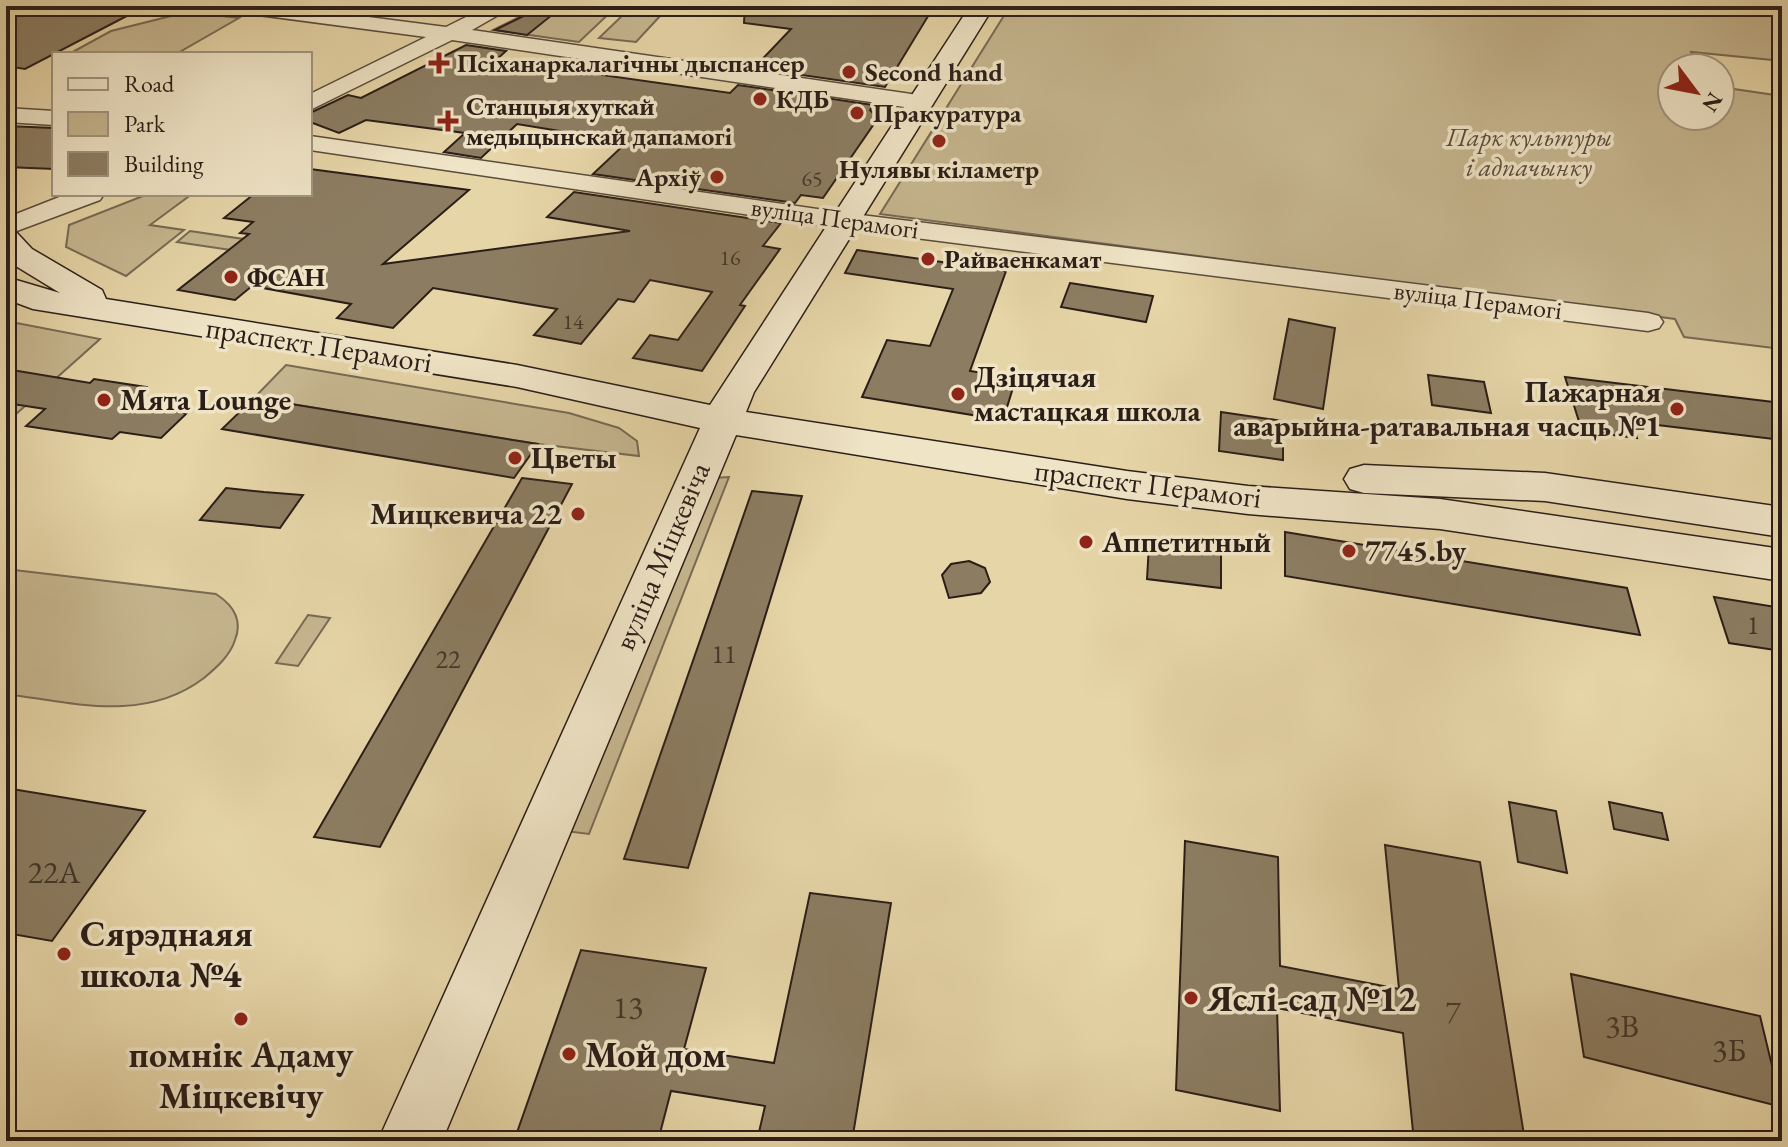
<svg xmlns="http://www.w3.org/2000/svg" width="1788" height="1147" font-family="'EB Garamond',serif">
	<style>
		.green { fill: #c6b68f; stroke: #786a54; stroke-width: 2 }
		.building { fill: #8c7d62; stroke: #2b1e18; stroke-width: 2 }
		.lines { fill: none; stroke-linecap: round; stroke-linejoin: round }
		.street-casing { stroke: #5a4c3c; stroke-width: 3 }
		.secondary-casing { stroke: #2b1e18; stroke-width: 3 }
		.street { fill: #efe4c6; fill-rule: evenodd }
		.secondary { fill: #efe4c6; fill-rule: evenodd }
		.poi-dot { fill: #8f2418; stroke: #efe4c6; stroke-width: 3 }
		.labels { text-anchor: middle; stroke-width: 7; stroke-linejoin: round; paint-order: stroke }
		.far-number-label { font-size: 22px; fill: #43362a }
		.far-poi-label { font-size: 26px; font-weight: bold; fill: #2b1e18; stroke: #efe4c6; text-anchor: start }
		.far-park-label { font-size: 26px; font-style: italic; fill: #5a4c3c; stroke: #efe4c6 }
		.far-street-label { font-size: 26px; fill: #2b1e18; stroke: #efe4c6 }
		.number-label { font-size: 26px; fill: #43362a }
		.street-label { font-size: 30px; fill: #2b1e18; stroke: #efe4c6 }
		.poi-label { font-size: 30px; font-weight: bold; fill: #2b1e18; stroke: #efe4c6; text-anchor: start }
		.near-number-label { font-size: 32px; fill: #43362a }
		.near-poi-label { font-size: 36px; font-weight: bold; fill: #2b1e18; stroke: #efe4c6; text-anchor: start }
	</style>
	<rect width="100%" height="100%" fill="#e6d5a7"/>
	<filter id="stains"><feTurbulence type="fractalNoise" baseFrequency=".0025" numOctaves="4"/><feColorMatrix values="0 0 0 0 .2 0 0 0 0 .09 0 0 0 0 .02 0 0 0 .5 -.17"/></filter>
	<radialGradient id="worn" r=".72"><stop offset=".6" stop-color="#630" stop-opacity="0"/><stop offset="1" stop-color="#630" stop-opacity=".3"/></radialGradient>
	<g class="green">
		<path d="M541,6H617L579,42L493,30Z"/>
		<path d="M1010,6H1782V61L1691,52L1697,68H1672V116H1720V87L1782,96V349L1684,337L1675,319L880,214Z"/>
		<path d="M187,12L239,18L176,54H69L111,31Z"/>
		<path d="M626,12L661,15L636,42L599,38Z"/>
		<path d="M148,194H192L150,225L184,230L126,276L66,247L69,225Z"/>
		<path d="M190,231L297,247L284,258L177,242Z"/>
		<path d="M6,321L100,339L6,423Z"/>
		<path d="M286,365L569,413L619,428L637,441L639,456L538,444L254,398Z"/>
		<path d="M729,477L589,834L565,831L713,478Z"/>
		<path d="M6,569L216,594C233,605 243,620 235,640C230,656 216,668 204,678C145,723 74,703 6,694Z"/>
		<path d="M308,615L330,618L298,666L276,663Z"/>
	</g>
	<g class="building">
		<path d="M13,6H146L25,69L6,66V12L12,13Z"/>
		<path d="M544,6L552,15L527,35L495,30Z"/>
		<path d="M745,6H919L915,12L930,13L885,87L754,68L791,29L744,23Z"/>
		<path d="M466,45L506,51L496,60L730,93L738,85L873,105L870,110L878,118L823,198L801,195L795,203L593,174L627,142L517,124L481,158L444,152L465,133L366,120L339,133L310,122V113L348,95L361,98Z"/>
		<path d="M6,126L54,128V169L6,167Z"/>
		<path d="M310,169L469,190L383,264L630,231L547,217L574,192L781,223L763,246L780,249L740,305L745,306L702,371L633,358L650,335L678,340L712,292L650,280L634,302L618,299L581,344L534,335L557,309L433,288L393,328L337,318L351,304L252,286L235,300L178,290L249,234L240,233L253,222L224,218L254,194H310Z"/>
		<path d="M857,250L1006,271L970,371L1016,378L1003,420L862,397L887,340L930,346L953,289L845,273Z"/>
		<path d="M1070,283L1153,296L1146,322L1061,307Z"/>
		<path d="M1289,319L1335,328L1323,409L1274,399Z"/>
		<path d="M6,369L90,383L94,379L146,387L128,404L187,413L161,438L120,432L112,439L26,426L45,409L6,403Z"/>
		<path d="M1428,375L1484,382L1491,413L1432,405Z"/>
		<path d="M1565,377L1782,403V440L1632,422L1637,438L1582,431Z"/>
		<path d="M254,398L538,444L514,478L222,429Z"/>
		<path d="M1221,412L1283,421V460L1219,451Z"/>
		<path d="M522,478L572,484L380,847L314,837Z"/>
		<path d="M226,488L264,492L303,495L280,528L200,520Z"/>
		<path d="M752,491L802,496L688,868L624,859Z"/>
		<path d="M1285,532L1627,588L1640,635L1285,576Z"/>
		<path d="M1149,545L1221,554V588L1147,579Z"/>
		<path d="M969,561L985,568L990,582L981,593L949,598L942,575L951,564Z"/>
		<path d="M1714,597L1782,608V651L1729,643Z"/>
		<path d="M6,788L145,811L52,941L6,933Z"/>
		<path d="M1509,802L1556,811L1567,873L1518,862Z"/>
		<path d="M1609,802L1662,813L1668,840L1614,829Z"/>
		<path d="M1185,841L1278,857L1280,966L1399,989L1385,845L1480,862L1525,1141H1414L1403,1033L1277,1008L1280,1111L1176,1090Z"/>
		<path d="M810,893L891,903L852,1141H757L765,1106L671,1091L658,1141H514L581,950L706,968L684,1049L774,1063Z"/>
		<path d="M1571,974L1760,1016L1782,1107L1584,1057Z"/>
	</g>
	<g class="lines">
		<g class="street-casing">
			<g id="street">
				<path d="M226,6H283L446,27L488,6H514L472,30L918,95L930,102L918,109L452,40L310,110V94L426,37L236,12Z"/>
				<path d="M6,108L54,111V125L6,122Z"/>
				<path d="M310,136L845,213L1648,313L1659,316L1663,322L1659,328L1648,331L845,229L310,150Z"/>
				<path d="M67,194H104L100,200L6,235V218Z"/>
			</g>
		</g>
		<g class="secondary-casing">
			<g id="secondary">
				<path d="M970,6H994L754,392L746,412L1127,471L1248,486L1440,499L1782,549V581L1440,529L1248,514L1127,499L736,435L442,1141H378L700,428L517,387L33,309L6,299V277L60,293L6,260V230L17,233L32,249L102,290L106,299L517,365L710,405Z"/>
				<path d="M1364,465L1545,473L1782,507V537L1545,501L1364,493L1350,489L1344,479L1350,469Z"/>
			</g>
		</g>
		<use href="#street" class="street"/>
		<use href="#secondary" class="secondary"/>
	</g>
	<g class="poi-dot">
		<path d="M435 51h8v8h8v8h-8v8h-8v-8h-8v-8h8z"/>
		<circle cx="849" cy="72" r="8"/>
		<circle cx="760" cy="99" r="8"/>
		<circle cx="857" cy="113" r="8"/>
		<path d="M444 109h8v8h8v8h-8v8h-8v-8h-8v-8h8z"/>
		<circle cx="939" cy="141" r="8"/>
		<circle cx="717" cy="177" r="8"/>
		<circle cx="928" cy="259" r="8"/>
		<circle cx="231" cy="277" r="8"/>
		<circle cx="958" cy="394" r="8"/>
		<circle cx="104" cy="400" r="8"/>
		<circle cx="1677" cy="409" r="8"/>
		<circle cx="515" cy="458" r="8"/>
		<circle cx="578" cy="514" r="8"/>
		<circle cx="1086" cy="542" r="8"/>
		<circle cx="1349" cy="551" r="8"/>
		<circle cx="64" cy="954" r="8"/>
		<circle cx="1191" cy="998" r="8"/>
		<circle cx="241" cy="1019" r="8"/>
		<circle cx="569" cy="1054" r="8"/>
	</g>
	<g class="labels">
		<g class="far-number-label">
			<text x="812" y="186">65</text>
			<text x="730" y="265">16</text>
			<text x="573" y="329">14</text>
		</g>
		<g class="far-poi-label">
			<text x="457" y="72">Псіханаркалагічны дыспансер</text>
			<text x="865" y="81">Second hand</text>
			<text x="776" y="108">КДБ</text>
			<text x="466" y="115">Станцыя хуткай<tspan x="466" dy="30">медыцынскай дапамогі</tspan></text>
			<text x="873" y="122">Пракуратура</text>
			<text x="939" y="178" text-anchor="middle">Нулявы кіламетр</text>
			<text x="701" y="186" text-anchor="end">Архіў</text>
			<text x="944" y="268">Райваенкамат</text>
			<text x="247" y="286">ФСАН</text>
		</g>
		<g class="far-park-label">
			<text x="1529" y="146">Парк культуры<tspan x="1529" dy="30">і адпачынку</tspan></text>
		</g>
		<g class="far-street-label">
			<text transform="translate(835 218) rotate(8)" y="9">вуліца Перамогі</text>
			<text transform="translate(1478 300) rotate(7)" y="9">вуліца Перамогі</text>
		</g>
		<g class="number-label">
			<text x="1753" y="634">1</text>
			<text x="724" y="663">11</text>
			<text x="448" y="668">22</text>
		</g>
		<g class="street-label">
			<text transform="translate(319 345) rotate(9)" y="10">праспект Перамогі</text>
			<text transform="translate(1148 484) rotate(7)" y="10">праспект Перамогі</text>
			<text transform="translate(662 556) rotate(-67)" y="10">вуліца Міцкевіча</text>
		</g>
		<g class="poi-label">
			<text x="974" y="387">Дзіцячая<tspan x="974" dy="34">мастацкая школа</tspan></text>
			<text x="1661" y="402" text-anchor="end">Пажарная<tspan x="1661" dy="34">аварыйна-ратавальная часць №1</tspan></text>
			<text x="120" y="410">Мята Lounge</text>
			<text x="531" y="468">Цветы</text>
			<text x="562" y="524" text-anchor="end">Мицкевича 22</text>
			<text x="1102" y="552">Аппетитный</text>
			<text x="1365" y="561">7745.by</text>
		</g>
		<g class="near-number-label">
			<text x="54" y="883">22А</text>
			<text x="628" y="1018">13</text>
			<text x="1453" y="1022">7</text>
			<text x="1622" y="1037">3В</text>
			<text x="1729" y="1061">3Б</text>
		</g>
		<g class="near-poi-label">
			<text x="80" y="946">Сярэднаяя<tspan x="80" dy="41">школа №4</tspan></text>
			<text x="1207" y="1011">Яслі-сад №12</text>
			<text x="241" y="1067" text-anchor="middle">помнік Адаму<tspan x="241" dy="41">Міцкевічу</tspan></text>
			<text x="585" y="1067">Мой дом</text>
		</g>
	</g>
	<rect width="1788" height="1147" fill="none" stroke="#e6d5a7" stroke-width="32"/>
	<rect x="8" y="8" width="1772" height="1131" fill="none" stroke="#2b1e18" stroke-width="4"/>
	<rect x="16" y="16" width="1756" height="1115" fill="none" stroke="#2b1e18" stroke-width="2"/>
	<rect x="52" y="52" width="260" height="144" fill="#efe4c6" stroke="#a19580" stroke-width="2"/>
	<rect x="68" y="78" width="40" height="12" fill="#efe4c6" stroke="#a19580" stroke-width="2"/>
	<text x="124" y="92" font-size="24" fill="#2b1e18">Road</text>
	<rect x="68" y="112" width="40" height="24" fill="#c6b68f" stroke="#a19580" stroke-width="2"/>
	<text x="124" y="132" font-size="24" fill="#2b1e18">Park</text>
	<rect x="68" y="152" width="40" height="24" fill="#8c7d62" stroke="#a19580" stroke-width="2"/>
	<text x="124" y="172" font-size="24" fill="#2b1e18">Building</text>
	<g transform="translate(1696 92) rotate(122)"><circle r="38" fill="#efe4c6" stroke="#a19580" stroke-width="2"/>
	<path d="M0-6L14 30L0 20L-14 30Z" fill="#8f2418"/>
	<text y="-12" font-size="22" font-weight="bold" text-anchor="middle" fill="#2b1e18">N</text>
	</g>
	<rect width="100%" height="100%" filter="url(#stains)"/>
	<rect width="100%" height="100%" fill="url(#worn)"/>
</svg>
